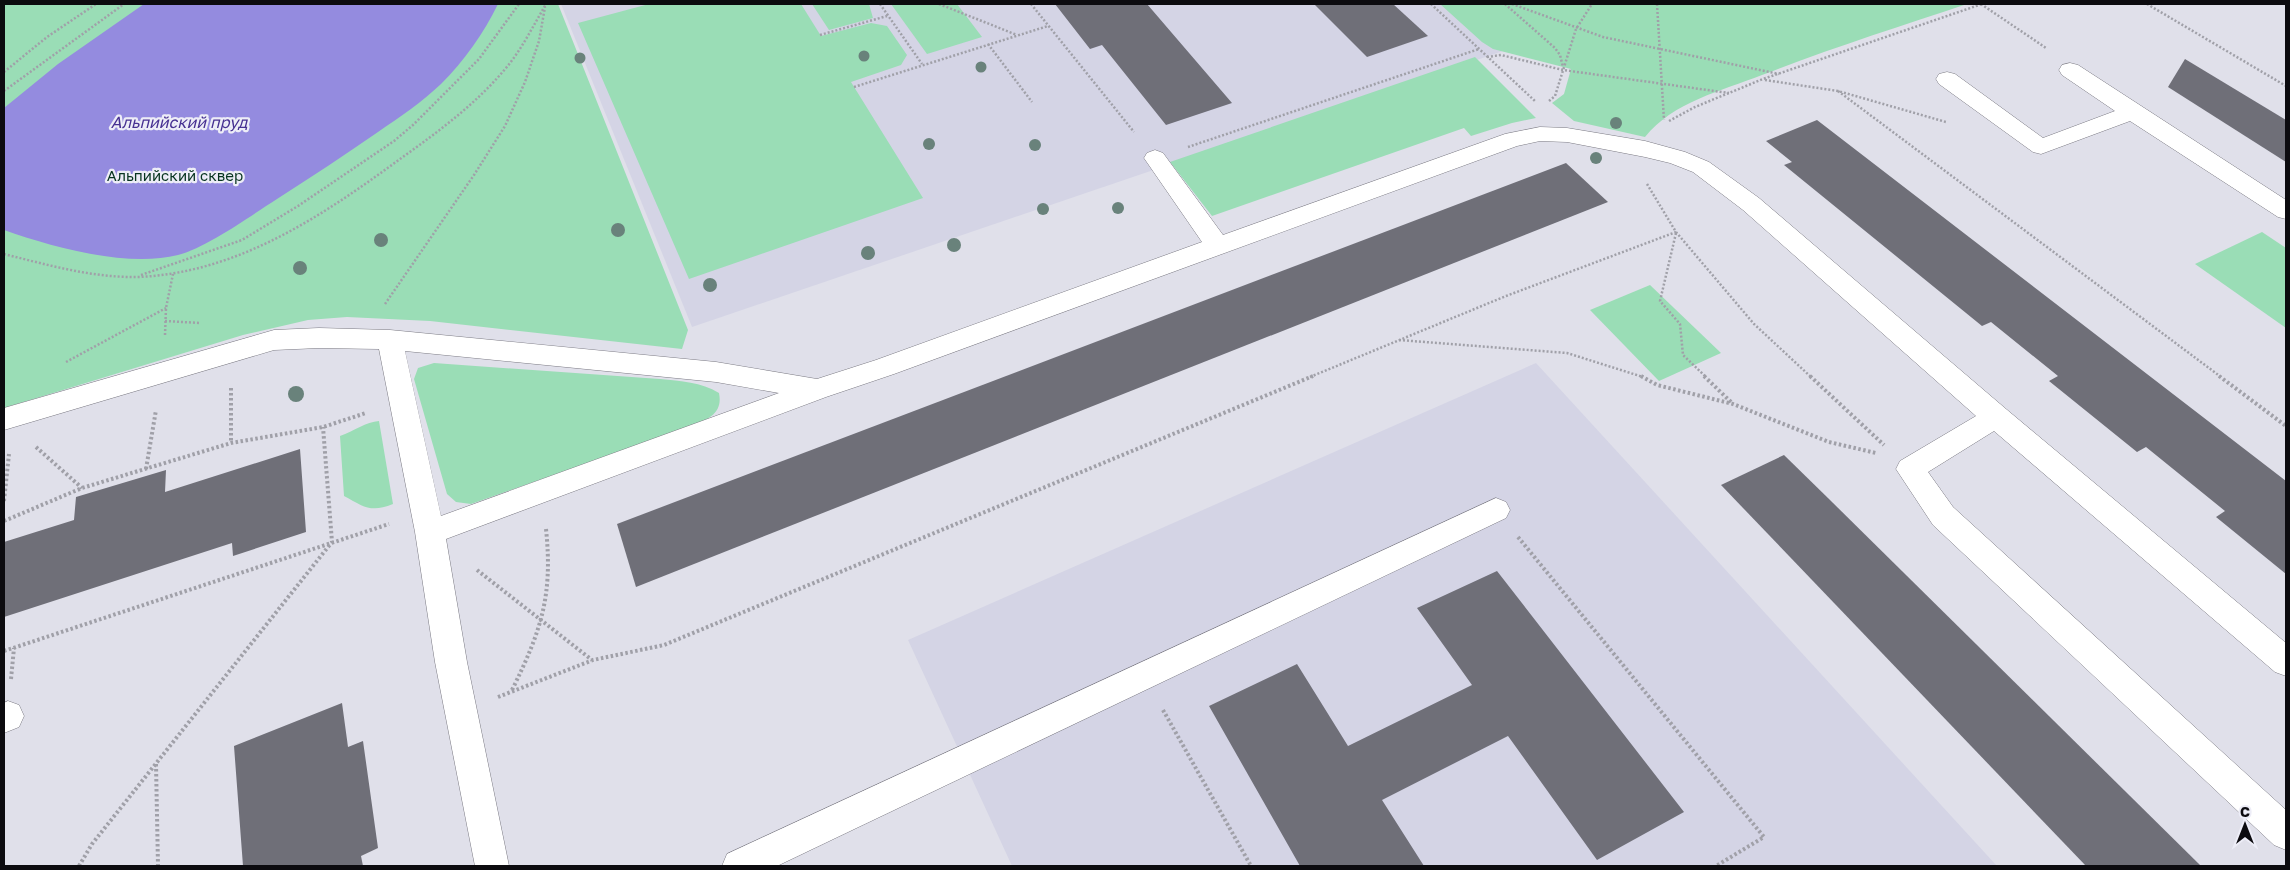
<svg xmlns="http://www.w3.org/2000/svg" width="2290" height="870" font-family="'Golos Text',sans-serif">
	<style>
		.built { fill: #d4d4e5 }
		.green { fill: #9addb6 }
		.water { fill: #948bdf }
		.building { fill: #6f6f78 }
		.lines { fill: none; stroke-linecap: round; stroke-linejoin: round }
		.minor-casing { stroke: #7b7a83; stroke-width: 1 }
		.path-far1 { stroke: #a0a0a8; stroke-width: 2.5; stroke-dasharray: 2 2; stroke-linecap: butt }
		.path { stroke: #a0a0a8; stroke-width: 4; stroke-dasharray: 2.5 2.5; stroke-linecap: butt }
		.minor { fill: #fff; fill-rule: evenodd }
		.tree { fill: #69827b }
		.labels { text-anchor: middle; stroke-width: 4.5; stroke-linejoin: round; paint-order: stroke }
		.park-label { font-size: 15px; fill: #083520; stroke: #ededf7 }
		.water-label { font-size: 16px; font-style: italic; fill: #473192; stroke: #ededf7 }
	</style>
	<rect width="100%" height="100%" fill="#e0e0ea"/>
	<g class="built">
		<path d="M561,4H1459L1509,49L692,327Z"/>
		<path d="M1536,363L1997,866H1012L908,640Z"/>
	</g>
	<g class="green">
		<path d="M4,4H558L688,330L682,349L430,321L347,317L308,320L243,335L4,408Z"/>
		<path d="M649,4H801L821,36L871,23L887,26L907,55L901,65L851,82L923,198L689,279L578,23Z"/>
		<path d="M812,4H869L873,18L829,30Z"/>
		<path d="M891,4H957L982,37L927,54Z"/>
		<path d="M1440,4H1967C1898,27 1829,49 1762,75C1721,91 1673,102 1645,137L1574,121L1552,103L1564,94L1571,69L1493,49L1482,42Z"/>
		<path d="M1475,57L1536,118L1512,123L1471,136L1464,128L1212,216L1170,162Z"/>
		<path d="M2262,232L2286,248V328L2195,264Z"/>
		<path d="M1650,285L1721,353L1659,381L1590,310Z"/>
		<path d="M434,363L660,379C681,381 701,382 719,393C723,413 709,418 694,426L471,504L456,502L447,494L414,379L418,368Z"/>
		<path d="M379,421L393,504C371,513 364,507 344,496L340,436C354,431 366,422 379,421Z"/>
	</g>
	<path class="water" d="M144,4H498C484,33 464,61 441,84C422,102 400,117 378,132C345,155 311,177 277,199C250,216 208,247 178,255C127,268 52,247 4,230V108L58,64Z"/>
	<g class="building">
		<path d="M1055,4H1147L1232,103L1166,125L1102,45L1090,49Z"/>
		<path d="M1314,4H1393L1428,36L1367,57Z"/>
		<path d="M2185,59L2286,120V162L2168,87Z"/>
		<path d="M1817,120L2286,481V574L2216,517L2225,511L2146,447L2137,452L2049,381L2058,376L1991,322L1982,326L1784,165L1792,162L1766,141Z"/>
		<path d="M1566,163L1608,202L636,587L617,524Z"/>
		<path d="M300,449L306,532L233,556L232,543L4,617V542L74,520L76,497L166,470L165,492Z"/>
		<path d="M1784,455L1830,500L2201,866H2086L1721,485Z"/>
		<path d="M1497,571L1684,812L1597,860L1508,736L1382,800L1424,866H1300L1209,706L1297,664L1348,746L1472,685L1417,608Z"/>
		<path d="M342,703L348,747L363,741L378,848L361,856L363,866H243L234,746Z"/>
	</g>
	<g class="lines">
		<g class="minor-casing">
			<g id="minor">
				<path d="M2070,63L2078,65L2286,200V219L2278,217L2130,121L2041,154L2033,152L1939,84L1936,79L1939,74L1947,72L1955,74L2043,138L2115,111L2062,75L2059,70L2062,65Z"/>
				<path d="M1540,127L1567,128L1645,141L1685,152L1709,162L1759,198L2006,409L2286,643V676L2275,672L1994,431L1928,472L1953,507L2286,810V850L2274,845L1933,525L1896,469L1900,461L1976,416L1743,210L1693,172L1670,163L1645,157L1567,142L1540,141L1517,146L894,374L826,397L446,539L467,662L509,866H475L435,662L415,532L379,349L319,348L274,350L4,430V408L274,330L319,328L390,330L716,362L817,379L876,360L1202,242L1144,158L1147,153L1155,150L1163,153L1223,235L1505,134ZM405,351L716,382L779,393L441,516Z"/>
				<path d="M1496,498L1506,502L1510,510L1506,518L846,833L777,866H722L727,854Z"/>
				<path d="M8,701L19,705L24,716L19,727L4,733V703Z"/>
			</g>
		</g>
		<g class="path-far1">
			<path d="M880,4L922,64"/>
			<path d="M939,4L1017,35"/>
			<path d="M1031,4L1134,132"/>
			<path d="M1431,4L1536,102"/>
			<path d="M1505,4L1555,48L1560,55L1563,67"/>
			<path d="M1512,4L1603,37L1779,74"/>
			<path d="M1657,4L1664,120"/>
			<path d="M1981,4L2046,48"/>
			<path d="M2147,4L2286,86"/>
			<path d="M820,35L887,16"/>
			<path d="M988,44L1032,102"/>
			<path d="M1487,57L1501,55L1563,70L1729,93"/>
			<path d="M4,72L47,37L96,4"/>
			<path d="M1765,80L1838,91L1946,122"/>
			<path d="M854,87L1048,26"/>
			<path d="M4,91L124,4"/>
			<path d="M1838,91L2221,377"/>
			<path d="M1549,101L1555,96L1576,29L1592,4"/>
			<path d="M1669,121L1695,107L1763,79L1982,4"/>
			<path d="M1188,147L1479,49"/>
			<path d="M1647,184L1676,232L1754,324L1811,377"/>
			<path d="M1676,233L1660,301L1680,324L1683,355L1706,377"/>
			<path d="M4,254C52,266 103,281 153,276C247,267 326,213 400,159C438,132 476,104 506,68C522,49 533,26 546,4"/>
			<path d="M141,275L242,240L298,206L394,141L413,125L479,59L519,4"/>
			<path d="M385,304L474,175L505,126L525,82L539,41L545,7"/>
			<path d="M165,321L200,323"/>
			<path d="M165,335L166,308L173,274"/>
			<path d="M1399,340L1567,353L1643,377"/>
			<path d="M66,362L166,308"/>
			<path d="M1310,377L1506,296L1676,232"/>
		</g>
		<g class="path">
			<path d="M1641,376L1657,385L1733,404L1829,442L1876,453"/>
			<path d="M1704,376L1732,403"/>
			<path d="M1810,376L1884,445"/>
			<path d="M2219,376L2286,426"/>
			<path d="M231,388V443"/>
			<path d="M36,447L82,488"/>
			<path d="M146,469L156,410"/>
			<path d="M4,501L9,454"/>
			<path d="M4,521L82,488L231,443L323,427L366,413"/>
			<path d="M1518,537L1764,837L1716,866"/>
			<path d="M477,570L592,660"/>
			<path d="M4,651L389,524"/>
			<path d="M11,679L14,648"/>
			<path d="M512,690C541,631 553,596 546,529"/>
			<path d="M498,697L593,660L664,645L1313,376"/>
			<path d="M1163,710L1251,866"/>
			<path d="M156,764L158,866"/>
			<path d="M79,866L92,844L332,542L323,427"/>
		</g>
		<use href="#minor" class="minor"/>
	</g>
	<g class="tree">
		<circle cx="864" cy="56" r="5.5"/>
		<circle cx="580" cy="58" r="5.5"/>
		<circle cx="981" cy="67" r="5.5"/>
		<circle cx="1616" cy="123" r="6"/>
		<circle cx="929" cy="144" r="6"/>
		<circle cx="1035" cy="145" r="6"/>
		<circle cx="1596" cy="158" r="6"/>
		<circle cx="1118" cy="208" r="6"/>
		<circle cx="1043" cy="209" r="6"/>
		<circle cx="618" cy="230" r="7"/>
		<circle cx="381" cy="240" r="7"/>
		<circle cx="954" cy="245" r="7"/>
		<circle cx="868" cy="253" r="7"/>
		<circle cx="300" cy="268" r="7"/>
		<circle cx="710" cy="285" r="7"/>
		<circle cx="296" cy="394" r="8"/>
	</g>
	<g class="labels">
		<g class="park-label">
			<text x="175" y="181">Альпийский сквер</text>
		</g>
		<g class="water-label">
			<text x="179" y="128">Альпийский пруд</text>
		</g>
	</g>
	<rect width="2290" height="870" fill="none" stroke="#0c0b0f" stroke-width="10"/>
	<g transform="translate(2245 825)" stroke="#ededf7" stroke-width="4" paint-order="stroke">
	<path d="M0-4L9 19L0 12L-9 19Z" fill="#0c0b0f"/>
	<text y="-8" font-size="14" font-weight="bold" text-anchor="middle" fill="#0c0b0f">С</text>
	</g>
</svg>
